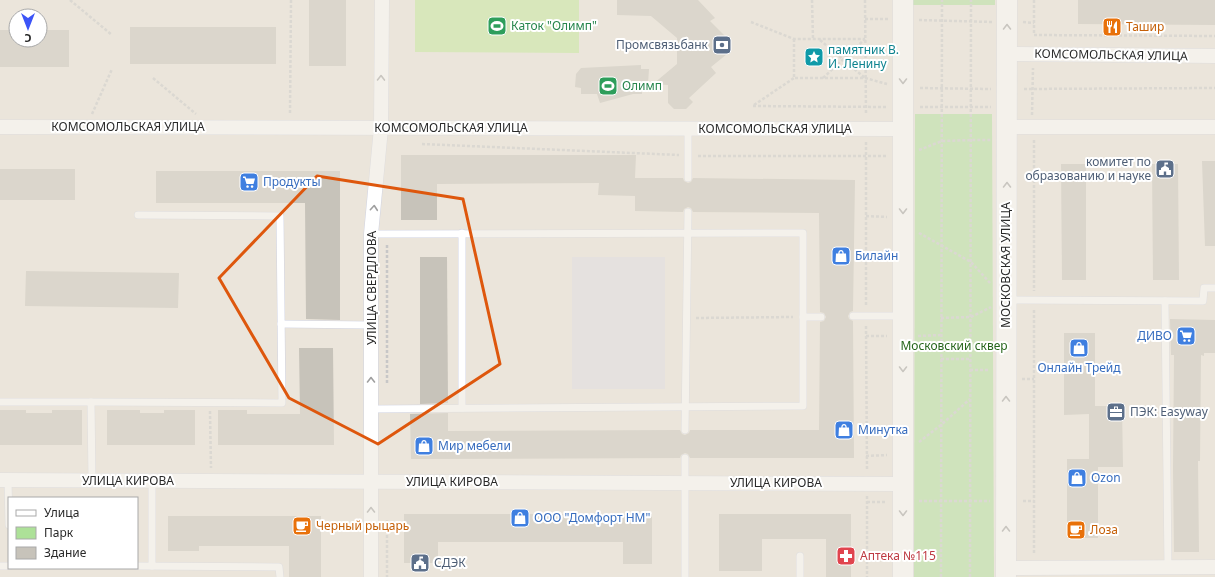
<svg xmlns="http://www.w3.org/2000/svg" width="1215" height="577" font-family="'Noto Sans',sans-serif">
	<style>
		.industrial { fill: #dedce4 }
		.green { fill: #ade198 }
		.pitch { fill: #c0e994 }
		.building { fill: #c7c3ba }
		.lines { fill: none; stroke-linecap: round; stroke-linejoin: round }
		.service-casing { stroke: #d0d3e2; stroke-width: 8 }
		.minor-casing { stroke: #d0d3e2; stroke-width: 15 }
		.secondary-casing { stroke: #d0d3e2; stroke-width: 21 }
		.path { stroke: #c7c7c7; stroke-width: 2.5; stroke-dasharray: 3 2; stroke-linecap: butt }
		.service { stroke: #fff; stroke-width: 7 }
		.minor { stroke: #fff; stroke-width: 14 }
		.secondary { stroke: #fff; stroke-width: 20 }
		.oneway { stroke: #9f9f9f }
		.marked { fill: none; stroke: #de570d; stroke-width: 3; stroke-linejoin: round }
		.labels { text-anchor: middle; stroke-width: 4; stroke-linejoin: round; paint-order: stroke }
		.leisure-label { font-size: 12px; fill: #27864d; stroke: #fff; text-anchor: start }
		.food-label { font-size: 12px; fill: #c56008; stroke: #fff; text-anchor: start }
		.service-label { font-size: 12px; fill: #4e5e75; stroke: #fff; text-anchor: end }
		.culture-label { font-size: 12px; fill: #0d838f; stroke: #fff; text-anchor: start }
		.street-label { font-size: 12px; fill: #292929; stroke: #fff }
		.shop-label { font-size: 12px; fill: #366cbe; stroke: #fff; text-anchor: start }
		.park-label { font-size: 12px; fill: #26651b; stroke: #fff }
		.health-label { font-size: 12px; fill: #be3a42; stroke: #fff; text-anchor: start }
	</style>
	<rect width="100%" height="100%" fill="#ebe5db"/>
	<rect class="industrial" x="572" y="257" width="93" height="132"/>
	<g class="green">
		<rect x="913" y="0" width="82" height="5"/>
		<path d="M915,114H992L994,577H914Z"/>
	</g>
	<path class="pitch" d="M415,0H579V53L415,52Z"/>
	<g class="building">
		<rect x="309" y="0" width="37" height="66"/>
		<path d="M617,0H698L715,18L710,21L727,38V54L711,67L716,73L689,98L693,102L686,109H674L668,103V85L653,84L677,64V38L651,16L617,15Z"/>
		<path d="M1078,0H1215V25L1078,24Z"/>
		<rect x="130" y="27" width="146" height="37"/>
		<path d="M0,30H16V40H40V30H69V67H0Z"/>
		<path d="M641,65V69H649L648,84H642V94H633L600,103L597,94H581V88L575,87L576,74L581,68Z"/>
		<path d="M401,155H636L635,178H683L684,181L688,183L691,182L693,178L855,180L853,311L850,312L848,316L849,319L853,321L854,458H690L688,454L685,453L681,455L680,458L411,459L410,414L448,413V431L680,430L682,434L685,435L689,433L690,430H819L820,322L824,321L826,317L824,313L820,312L819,213L693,212L691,208L688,207L684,209L683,212L635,211V196L598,195L599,183L437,184V220H401Z"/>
		<path d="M1202,161H1215V246H1205Z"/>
		<path d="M1061,164H1086V280H1062Z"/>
		<path d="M1152,164H1178L1179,280H1153Z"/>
		<rect x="0" y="169" width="75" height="31"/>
		<path d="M156,171H340V320L306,319L305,203H156Z"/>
		<path d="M420,257H447L448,403L420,404Z"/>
		<path d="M26,271L179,273L178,308L25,306Z"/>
		<path d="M1170,319L1215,320V353H1204V356L1201,355L1200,461H1198L1199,552H1174L1173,469L1174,355H1171Z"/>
		<path d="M1064,333H1095V406H1122L1123,467H1098V538H1067V459H1089V414L1064,415Z"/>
		<path d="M299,348H333L334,445H218V410H247V414H300Z"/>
		<path d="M0,410H26V413H52V410H82V445H0Z"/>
		<path d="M107,410H140V413H164V410H195V445H107Z"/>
		<path d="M404,514H652V564H623V542H438V563H404Z"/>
		<path d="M719,514H851V577H826V539H762V571H719Z"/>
		<path d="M168,516H321V577H289V546H199V551H168Z"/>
	</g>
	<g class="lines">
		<g class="service-casing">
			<g id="service">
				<path d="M688,178V129"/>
				<path d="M462,233V408"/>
				<path d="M1007,300L1203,301L1204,288H1215"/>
				<path d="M1165,301L1168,567"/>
				<path d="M853,316H901"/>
				<path d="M803,317H821"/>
				<path d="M281,324L371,325"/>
				<path d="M0,402H91L92,480"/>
				<path d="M91,402L282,403L280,216L138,215"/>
				<path d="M371,409L803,406V233L371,234"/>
				<path d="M685,430L688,212"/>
				<path d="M685,458V577"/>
				<path d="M8,480L9,525"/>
				<path d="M152,481V566"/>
				<path d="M0,566H9"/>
				<path d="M137,566L279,567L280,577"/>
				<path d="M800,577V556"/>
			</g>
		</g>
		<g class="minor-casing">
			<g id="minor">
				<path d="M1007,54L1215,56"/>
				<path d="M0,127L903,129"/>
				<path d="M1007,127H1215"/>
				<path d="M0,480L903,484"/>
				<path d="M1006,568L1215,567"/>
				<path d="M371,577V234L381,128L382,0"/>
			</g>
		</g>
		<g class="secondary-casing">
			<g id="secondary">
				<path d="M903,0V577"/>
				<path d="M1006,577L1007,0"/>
			</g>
		</g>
		<g class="path">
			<path d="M70,0L112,35"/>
			<path d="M812,0L813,39"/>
			<path d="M865,0L866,115"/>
			<path d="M1034,0V35L1215,36"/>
			<path d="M865,19H888"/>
			<path d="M919,20L992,22"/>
			<path d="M751,22L794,39H865"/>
			<path d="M1023,22L1034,23"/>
			<path d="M794,39V78H865L887,84"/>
			<path d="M820,40L865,78"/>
			<path d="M153,78L196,114"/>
			<path d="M823,78L865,39"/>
			<path d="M920,88L991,89"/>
			<path d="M1024,89L1215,88"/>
			<path d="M754,105L794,78"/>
			<path d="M753,106L887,107"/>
			<path d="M920,107H991"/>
			<path d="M290,113L291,0"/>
			<path d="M92,114L112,69"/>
			<path d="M1032,115L1033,68"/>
			<path d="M1034,140V291"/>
			<path d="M866,142V305"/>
			<path d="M422,144L679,155"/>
			<path d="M919,150L942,141L971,140H991"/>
			<path d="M698,156H887"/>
			<path d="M866,216L887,217"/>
			<path d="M919,233L971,262L990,283"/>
			<path d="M1034,310V555"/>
			<path d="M696,318L793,317"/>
			<path d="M941,318L971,317L991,307"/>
			<path d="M866,326L867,471"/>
			<path d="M866,336H887"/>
			<path d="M918,336L941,335"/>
			<path d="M941,359H971"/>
			<path d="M970,370H990"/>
			<path d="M1022,379H1034"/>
			<path d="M387,383V244"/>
			<path d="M210,411L211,468"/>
			<path d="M919,442L941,425L970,399"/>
			<path d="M866,456L887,455"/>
			<path d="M867,496V577"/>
			<path d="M919,501H990"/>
			<path d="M1023,501H1034"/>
			<path d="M867,502H886"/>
			<path d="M387,520V577"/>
			<path d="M941,577L942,0"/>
			<path d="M970,577L971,0"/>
		</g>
		<use href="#service" class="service"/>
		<use href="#minor" class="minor"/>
		<use href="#secondary" class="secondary"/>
	</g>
	<defs><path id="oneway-chevron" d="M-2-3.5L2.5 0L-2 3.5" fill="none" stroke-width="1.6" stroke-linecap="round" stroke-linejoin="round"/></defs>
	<g class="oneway">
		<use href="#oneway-chevron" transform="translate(1007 27) rotate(-90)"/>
		<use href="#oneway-chevron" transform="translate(381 78) rotate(-89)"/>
		<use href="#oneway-chevron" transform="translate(903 81) rotate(90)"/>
		<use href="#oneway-chevron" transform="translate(1007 185) rotate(-90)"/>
		<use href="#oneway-chevron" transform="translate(374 208) rotate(-85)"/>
		<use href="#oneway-chevron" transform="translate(903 211) rotate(90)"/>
		<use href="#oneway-chevron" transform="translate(903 369) rotate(90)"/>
		<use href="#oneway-chevron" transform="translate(371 380) rotate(-90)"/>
		<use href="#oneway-chevron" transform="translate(1006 399) rotate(-90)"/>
		<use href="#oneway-chevron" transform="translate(371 510) rotate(-90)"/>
		<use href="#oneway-chevron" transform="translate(903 513) rotate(90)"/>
		<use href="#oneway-chevron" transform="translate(1006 529) rotate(-90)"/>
	</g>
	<path d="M0 0H1215V577H0ZM317,176L463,199L500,364L378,444L289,398L219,278Z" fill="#ebe5db" fill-opacity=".55" fill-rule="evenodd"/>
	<path class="marked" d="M317,176L463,199L500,364L378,444L289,398L219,278Z"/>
	<defs>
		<g id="stadium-square" transform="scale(1)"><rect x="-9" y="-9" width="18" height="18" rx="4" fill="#2e9e5b" stroke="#fff"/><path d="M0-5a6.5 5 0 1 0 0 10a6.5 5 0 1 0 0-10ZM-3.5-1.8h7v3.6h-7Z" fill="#fff"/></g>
		<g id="restaurant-square" transform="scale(1)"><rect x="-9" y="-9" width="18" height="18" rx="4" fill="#e8710a" stroke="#fff"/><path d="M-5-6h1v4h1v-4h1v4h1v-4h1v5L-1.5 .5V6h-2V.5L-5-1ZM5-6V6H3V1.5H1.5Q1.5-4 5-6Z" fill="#fff"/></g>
		<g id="bank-square" transform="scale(1)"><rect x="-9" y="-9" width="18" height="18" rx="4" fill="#5c6f8a" stroke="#fff"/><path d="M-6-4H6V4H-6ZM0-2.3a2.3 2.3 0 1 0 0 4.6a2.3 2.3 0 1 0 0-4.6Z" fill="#fff"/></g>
		<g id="sight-square" transform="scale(1)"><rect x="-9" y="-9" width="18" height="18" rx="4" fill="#0f9aa8" stroke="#fff"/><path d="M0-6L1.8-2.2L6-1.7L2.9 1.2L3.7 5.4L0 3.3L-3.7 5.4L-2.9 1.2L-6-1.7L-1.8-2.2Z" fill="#fff"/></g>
		<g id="civic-square" transform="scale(1)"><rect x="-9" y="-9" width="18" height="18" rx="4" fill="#5c6f8a" stroke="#fff"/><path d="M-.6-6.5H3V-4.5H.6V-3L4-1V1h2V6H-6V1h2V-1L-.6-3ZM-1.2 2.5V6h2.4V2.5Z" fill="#fff"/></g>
		<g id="supermarket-square" transform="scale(1)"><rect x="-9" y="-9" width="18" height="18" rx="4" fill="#3f7fe0" stroke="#fff"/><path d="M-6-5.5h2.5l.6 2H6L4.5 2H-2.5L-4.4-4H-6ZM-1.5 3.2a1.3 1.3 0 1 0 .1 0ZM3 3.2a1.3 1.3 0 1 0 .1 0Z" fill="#fff"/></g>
		<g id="shop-square" transform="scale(1)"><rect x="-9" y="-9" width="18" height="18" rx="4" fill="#3f7fe0" stroke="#fff"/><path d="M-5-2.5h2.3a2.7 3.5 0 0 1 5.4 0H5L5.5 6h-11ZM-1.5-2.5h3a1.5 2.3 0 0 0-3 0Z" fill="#fff"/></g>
		<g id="office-square" transform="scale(1)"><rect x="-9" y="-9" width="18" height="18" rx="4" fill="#5c6f8a" stroke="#fff"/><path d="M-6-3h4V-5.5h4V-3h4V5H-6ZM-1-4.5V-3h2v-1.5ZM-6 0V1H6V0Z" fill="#fff"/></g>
		<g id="cafe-square" transform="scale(1)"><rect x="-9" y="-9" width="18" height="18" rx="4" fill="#e8710a" stroke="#fff"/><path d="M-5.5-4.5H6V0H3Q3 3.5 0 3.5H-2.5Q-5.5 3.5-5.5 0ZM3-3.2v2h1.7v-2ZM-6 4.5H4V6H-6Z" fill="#fff"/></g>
		<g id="pharmacy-square" transform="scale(1)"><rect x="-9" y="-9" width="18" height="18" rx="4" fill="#e0444e" stroke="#fff"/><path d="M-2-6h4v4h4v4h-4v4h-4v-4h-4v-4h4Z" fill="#fff"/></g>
	</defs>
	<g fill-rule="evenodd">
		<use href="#stadium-square" x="497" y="26"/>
		<use href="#restaurant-square" x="1112" y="27"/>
		<use href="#bank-square" x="722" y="45"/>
		<use href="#sight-square" x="814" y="57"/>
		<use href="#stadium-square" x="608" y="86"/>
		<use href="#civic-square" x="1165" y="169"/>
		<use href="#supermarket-square" x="249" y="182"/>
		<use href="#shop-square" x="841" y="256"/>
		<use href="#supermarket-square" x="1186" y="336"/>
		<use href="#shop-square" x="1079" y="348"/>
		<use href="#office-square" x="1116" y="412"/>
		<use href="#shop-square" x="844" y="430"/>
		<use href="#shop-square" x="424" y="446"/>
		<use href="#shop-square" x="1077" y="478"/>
		<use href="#shop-square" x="520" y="518"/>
		<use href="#cafe-square" x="302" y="526"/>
		<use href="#cafe-square" x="1076" y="530"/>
		<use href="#pharmacy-square" x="846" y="556"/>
		<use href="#civic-square" x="420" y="563"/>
	</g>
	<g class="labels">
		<g class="leisure-label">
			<text x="511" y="30">Каток "Олимп"</text>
			<text x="622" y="90">Олимп</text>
		</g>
		<g class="food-label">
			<text x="1126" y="31">Ташир</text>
			<text x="316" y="530">Черный рыцарь</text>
			<text x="1090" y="534">Лоза</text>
		</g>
		<g class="service-label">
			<text x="708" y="49">Промсвязьбанк</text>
			<text x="1151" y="166">комитет по<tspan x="1151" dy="14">образованию и науке</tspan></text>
			<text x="1130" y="416" text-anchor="start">ПЭК: Easyway</text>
			<text x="434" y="567" text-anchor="start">СДЭК</text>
		</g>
		<g class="culture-label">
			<text x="828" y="54">памятник В.<tspan x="828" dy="14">И. Ленину</tspan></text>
		</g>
		<g class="street-label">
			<text transform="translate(1111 55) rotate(1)" y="4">КОМСОМОЛЬСКАЯ УЛИЦА</text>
			<text x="128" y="131">КОМСОМОЛЬСКАЯ УЛИЦА</text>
			<text x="451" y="132">КОМСОМОЛЬСКАЯ УЛИЦА</text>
			<text x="775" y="133">КОМСОМОЛЬСКАЯ УЛИЦА</text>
			<text transform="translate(1006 265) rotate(-90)" y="4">МОСКОВСКАЯ УЛИЦА</text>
			<text transform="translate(372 288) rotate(-90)" y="4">УЛИЦА СВЕРДЛОВА</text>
			<text x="128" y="485">УЛИЦА КИРОВА</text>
			<text x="452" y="486">УЛИЦА КИРОВА</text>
			<text x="776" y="487">УЛИЦА КИРОВА</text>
		</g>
		<g class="shop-label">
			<text x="263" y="186">Продукты</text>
			<text x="855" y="260">Билайн</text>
			<text x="1172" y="340" text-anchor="end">ДИВО</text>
			<text x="1079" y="372" text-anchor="middle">Онлайн Трейд</text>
			<text x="858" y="434">Минутка</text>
			<text x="438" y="450">Мир мебели</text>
			<text x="1091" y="482">Ozon</text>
			<text x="534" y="522">ООО "Домфорт НМ"</text>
		</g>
		<g class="park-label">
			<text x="954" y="350">Московский сквер</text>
		</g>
		<g class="health-label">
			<text x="860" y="560">Аптека №115</text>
		</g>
	</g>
	<rect x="8" y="497" width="130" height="72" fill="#ffffff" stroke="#a9a9a9"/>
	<rect x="16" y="510" width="20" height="6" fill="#ffffff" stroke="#a9a9a9"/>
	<text x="44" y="517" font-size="12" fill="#292929">Улица</text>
	<rect x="16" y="527" width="20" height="12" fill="#ade198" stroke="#a9a9a9"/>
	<text x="44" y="537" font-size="12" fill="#292929">Парк</text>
	<rect x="16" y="547" width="20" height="12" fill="#c7c3ba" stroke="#a9a9a9"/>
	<text x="44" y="557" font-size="12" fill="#292929">Здание</text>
	<g transform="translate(28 28) rotate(180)"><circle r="19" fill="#ffffff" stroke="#a9a9a9"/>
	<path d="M0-3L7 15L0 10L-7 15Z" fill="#3c54f7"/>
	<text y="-6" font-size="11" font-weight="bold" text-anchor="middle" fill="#292929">С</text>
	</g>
</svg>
